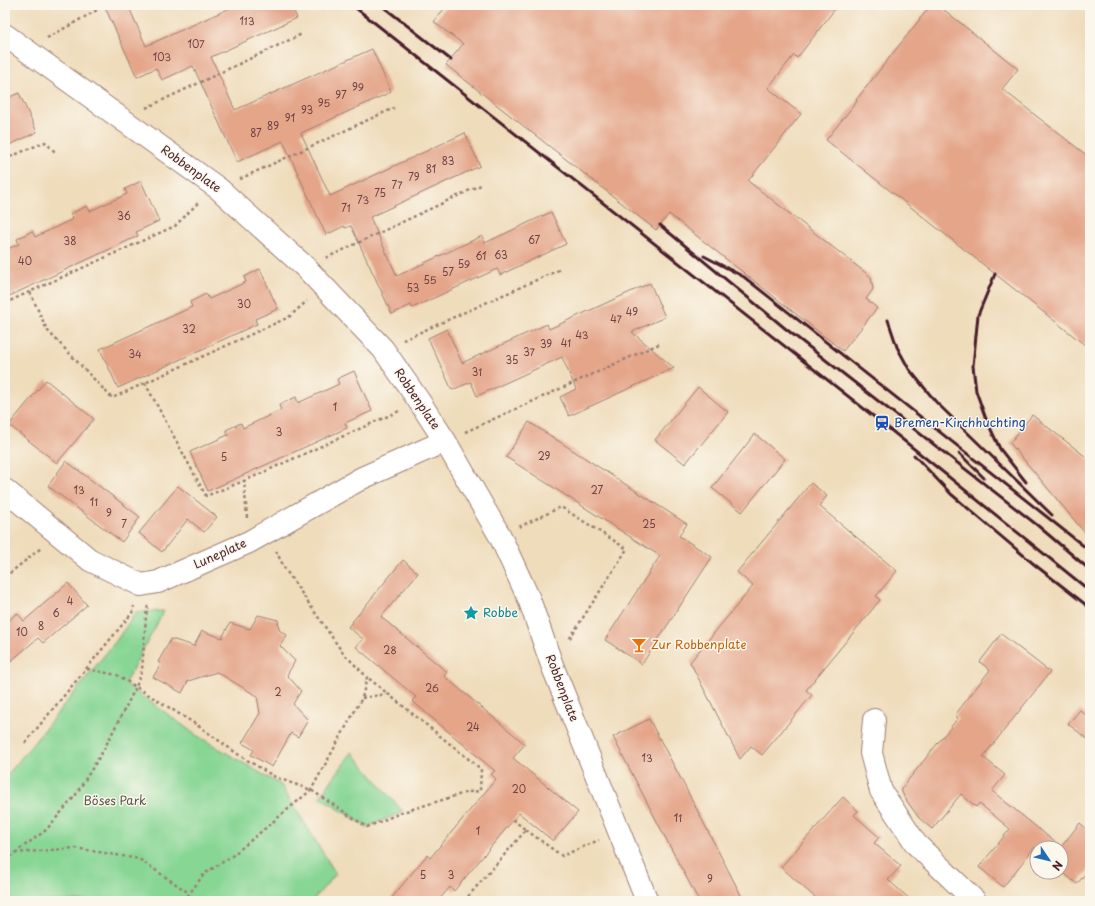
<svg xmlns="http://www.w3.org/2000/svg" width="1095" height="906" font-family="'Playpen Sans',sans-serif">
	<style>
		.green { fill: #87d694; stroke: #687a60 }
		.building { fill: #e4a589 }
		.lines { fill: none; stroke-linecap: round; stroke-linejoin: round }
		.minor-casing { stroke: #9c7e73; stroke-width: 24 }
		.path { stroke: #9c7e73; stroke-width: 2.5; stroke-dasharray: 3 3; stroke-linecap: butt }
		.minor { stroke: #fff; stroke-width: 22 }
		.rail { stroke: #4a1f2b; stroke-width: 3 }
		.labels { text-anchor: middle; stroke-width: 3; stroke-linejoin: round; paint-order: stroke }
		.number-label { font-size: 10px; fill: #704042 }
		.street-label { font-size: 12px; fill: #4a1f2b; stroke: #fbf7ec }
		.transit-label { font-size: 12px; fill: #164399; stroke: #fbf7ec; text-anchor: start }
		.culture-label { font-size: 12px; fill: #0d838f; stroke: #fbf7ec; text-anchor: start }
		.food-label { font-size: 12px; fill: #c56008; stroke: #fbf7ec; text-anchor: start }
		.park-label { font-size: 12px; fill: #5c564a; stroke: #fbf7ec }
	</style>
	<rect width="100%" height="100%" fill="#fbf7ec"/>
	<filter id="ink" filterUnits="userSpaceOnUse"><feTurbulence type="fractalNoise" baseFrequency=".025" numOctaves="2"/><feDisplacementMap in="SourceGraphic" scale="8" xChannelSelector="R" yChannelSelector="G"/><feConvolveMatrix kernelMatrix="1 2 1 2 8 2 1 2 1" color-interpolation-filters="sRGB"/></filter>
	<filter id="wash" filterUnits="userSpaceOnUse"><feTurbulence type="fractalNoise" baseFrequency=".012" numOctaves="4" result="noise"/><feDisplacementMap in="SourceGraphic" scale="16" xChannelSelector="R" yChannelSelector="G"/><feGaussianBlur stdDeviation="0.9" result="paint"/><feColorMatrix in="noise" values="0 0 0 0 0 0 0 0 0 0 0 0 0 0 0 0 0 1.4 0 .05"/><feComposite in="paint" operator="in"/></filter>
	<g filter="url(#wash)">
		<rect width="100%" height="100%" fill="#efdcbb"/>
		<g class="green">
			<path d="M164,611L125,683L196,735L281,785L336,874L312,901H5V778L116,641L136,612Z"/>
			<path d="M352,752L403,812L367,827L320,797Z"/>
		</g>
		<g id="blocks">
			<g class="building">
				<path d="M104,5H128L146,46L237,5H291L297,18L211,57L235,110L372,49L391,92L301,133L330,196L465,133L480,166L370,217L397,276L482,236L485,243L551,212L566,244L500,275L497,269L412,308L411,305L392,314L351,226L345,228L344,226L326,235L283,141L237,162L193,66L162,80L156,68L137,77Z"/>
				<path d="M447,5H838L797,58L794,55L768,88L801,114L748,181L871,277L873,289L866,299L877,308L843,351L669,214L656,230L446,65L463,44L434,22Z"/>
				<path d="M931,5H938L1018,69L1002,89L1090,158V349L826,140L857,101L856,100Z"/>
				<path d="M19,93L37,132L5,147V99Z"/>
				<path d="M141,181L159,221L136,232L138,236L5,298V250L19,244L17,239L32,231L35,237L73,219L70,214L87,206L90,211L127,194L125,189Z"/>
				<path d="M260,269L278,309L255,319L257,324L118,388L100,349L192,307L190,302L206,294L209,299L246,282L244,277Z"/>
				<path d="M650,283L665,317L632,332L674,368L569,416L560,397L576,389L562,357L477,396L471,382L452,390L428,338L447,329L462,363L547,324L549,329Z"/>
				<path d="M354,371L372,411L345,423L347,428L208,491L190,452L228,435L226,430L241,423L243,428L281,410L279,405L296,397L298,403L339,384L337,379Z"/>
				<path d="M46,380L94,419L57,463L9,425Z"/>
				<path d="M698,387L728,412L685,464L655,440Z"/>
				<path d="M1032,415L1090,460V539L1010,443Z"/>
				<path d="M529,422L687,524L679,536L712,557L642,664L605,640L660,556L506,457Z"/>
				<path d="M755,434L785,459L742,512L712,488Z"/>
				<path d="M66,461L140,517L122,542L48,486Z"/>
				<path d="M811,483L827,496L819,506L897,571L876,596L880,600L806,690L812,695L762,755L751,746L740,759L690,662L753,586L737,572Z"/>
				<path d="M178,486L217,517L204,532L188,519L162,552L139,533Z"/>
				<path d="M403,560L418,573L381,617L447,672L444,676L525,744L513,758L578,812L553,841L519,813L454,891L450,887L438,901H389L427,855L430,858L496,779L491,774L495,771L412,701L416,697L356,647L363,639L348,627Z"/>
				<path d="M68,583L87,605L43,643L38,638L5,666V624L17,613L24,621Z"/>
				<path d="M258,615L278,620L279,630L287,635L280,646L295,661L287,675L301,691L293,704L308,720L298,737L291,733L272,767L251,755L254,750L242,743L260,713L257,696L217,672L188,681L182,693L153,677L161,664L158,662L171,639L194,646L202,631L222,638L230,623L250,629Z"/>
				<path d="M1001,634L1050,672L983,757L1005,775L992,791L1061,847L1080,823L1090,832V868L1077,884L1061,871V848H1034L1003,887L979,867L1010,829L979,803L976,807L961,794L932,829L919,818L904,797L901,789L958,718L955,715L990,670L980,662Z"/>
				<path d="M1080,710L1090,718V741L1068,724Z"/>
				<path d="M649,719L681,779L744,901H699L676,858L613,737Z"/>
				<path d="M843,797L858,811L854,815L879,837L874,843L901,866L888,880L912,901H819L781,867Z"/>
			</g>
		</g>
	</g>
	<g filter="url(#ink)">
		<use href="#blocks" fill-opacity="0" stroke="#9c7e73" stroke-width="1"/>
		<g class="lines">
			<g class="minor-casing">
				<g id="minor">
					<path d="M5,35L219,189L305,267L383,349L419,401L445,441L500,536L529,599L552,665L647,901"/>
					<path d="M5,490L90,560L141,585L158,582L249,542L362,478L445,441"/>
					<path d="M874,720L871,753L881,791L916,844L975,901"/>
				</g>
			</g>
			<g class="path">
				<path d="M47,38L106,5"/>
				<path d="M146,108L302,34"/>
				<path d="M5,159L45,142L56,153"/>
				<path d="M240,179L394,108"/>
				<path d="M326,258L483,184"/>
				<path d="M30,292L47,330L112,398L289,317L307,301"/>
				<path d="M5,303L175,226L199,202"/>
				<path d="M403,340L561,269"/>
				<path d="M145,383L206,496L244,481"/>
				<path d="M465,432L659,344"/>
				<path d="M247,518L244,481L399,411"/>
				<path d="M519,527L561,507L627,549L568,641"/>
				<path d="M5,577L41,548"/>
				<path d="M87,669L117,675L197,725L242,757L275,777L311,790L367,827L403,812L468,792L480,791L481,769L367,677"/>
				<path d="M362,698L387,694"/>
				<path d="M25,743L132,613L134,606"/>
				<path d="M526,830L562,856L599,840"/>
				<path d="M15,853L75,848L139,859L189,893"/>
				<path d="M5,860L46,830L75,796L103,751L136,687L142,670L146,616L148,605"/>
				<path d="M184,901L204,874L232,856L311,790L362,698L367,677L343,653L285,569L276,551"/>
				<path d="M464,901L526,830L512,819"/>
			</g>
			<use href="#minor" class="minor"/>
			<g class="rail">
				<path d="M352,5L882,423L1090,591"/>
				<path d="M381,5L451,60"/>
				<path d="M660,225L786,329L1037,525L1090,570"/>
				<path d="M704,256L744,277L1090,551"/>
				<path d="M995,274L978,315L973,366L976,391L986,419L1000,449L1026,482"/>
				<path d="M888,320L897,347L909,369L936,402L1052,515"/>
				<path d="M959,453L984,478"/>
				<path d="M914,455L951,494L1035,565L1090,608"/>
			</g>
		</g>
	</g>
	<defs>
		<g id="station-bare" transform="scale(1.2)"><path d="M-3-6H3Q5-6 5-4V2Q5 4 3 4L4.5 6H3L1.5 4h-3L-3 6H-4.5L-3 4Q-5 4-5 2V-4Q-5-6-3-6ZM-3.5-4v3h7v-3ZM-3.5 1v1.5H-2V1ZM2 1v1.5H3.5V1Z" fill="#1a4fb4" stroke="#fbf7ec" stroke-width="2.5" paint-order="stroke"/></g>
		<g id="sight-bare" transform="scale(1.2)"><path d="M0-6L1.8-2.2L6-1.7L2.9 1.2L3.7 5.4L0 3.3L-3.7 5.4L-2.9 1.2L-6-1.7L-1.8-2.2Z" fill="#0f9aa8" stroke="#fbf7ec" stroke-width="2.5" paint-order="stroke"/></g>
		<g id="bar-bare" transform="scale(1.2)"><path d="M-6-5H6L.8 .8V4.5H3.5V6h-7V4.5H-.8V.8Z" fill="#e8710a" stroke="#fbf7ec" stroke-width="2.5" paint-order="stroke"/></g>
	</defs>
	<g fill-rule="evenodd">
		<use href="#station-bare" x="882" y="423"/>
		<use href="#sight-bare" x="471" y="613"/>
		<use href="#bar-bare" x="639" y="645"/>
	</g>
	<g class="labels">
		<g class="number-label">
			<text x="247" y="25">113</text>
			<text x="196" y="48">107</text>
			<text x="162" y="61">103</text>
			<text x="358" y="91">99</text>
			<text x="341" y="99">97</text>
			<text x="324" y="107">95</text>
			<text x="307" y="114">93</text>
			<text x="290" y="122">91</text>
			<text x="273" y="130">89</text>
			<text x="256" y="137">87</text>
			<text x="448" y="165">83</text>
			<text x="431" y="173">81</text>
			<text x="414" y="181">79</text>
			<text x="397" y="189">77</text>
			<text x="380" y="197">75</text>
			<text x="363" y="204">73</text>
			<text x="346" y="212">71</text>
			<text x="124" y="220">36</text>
			<text x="534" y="244">67</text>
			<text x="70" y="245">38</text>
			<text x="501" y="259">63</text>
			<text x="481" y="260">61</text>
			<text x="25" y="265">40</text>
			<text x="464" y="268">59</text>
			<text x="448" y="276">57</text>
			<text x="430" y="284">55</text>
			<text x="413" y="292">53</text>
			<text x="244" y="308">30</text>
			<text x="632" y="316">49</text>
			<text x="616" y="323">47</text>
			<text x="189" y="333">32</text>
			<text x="582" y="339">43</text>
			<text x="566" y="347">41</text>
			<text x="546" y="348">39</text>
			<text x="529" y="356">37</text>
			<text x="135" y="358">34</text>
			<text x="512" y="364">35</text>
			<text x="477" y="376">31</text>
			<text x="335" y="411">1</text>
			<text x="279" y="436">3</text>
			<text x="544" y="460">29</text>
			<text x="224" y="461">5</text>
			<text x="79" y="494">13</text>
			<text x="597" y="494">27</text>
			<text x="94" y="506">11</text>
			<text x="109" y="517">9</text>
			<text x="124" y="528">7</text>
			<text x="649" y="528">25</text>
			<text x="70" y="605">4</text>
			<text x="56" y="617">6</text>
			<text x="41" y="630">8</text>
			<text x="22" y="636">10</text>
			<text x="390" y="654">28</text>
			<text x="432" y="692">26</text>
			<text x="278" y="696">2</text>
			<text x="473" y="731">24</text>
			<text x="647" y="762">13</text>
			<text x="519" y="793">20</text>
			<text x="678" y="822">11</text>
			<text x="478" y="835">1</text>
			<text x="423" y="879">5</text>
			<text x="451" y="879">3</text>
			<text x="710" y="883">9</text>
		</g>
		<g class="street-label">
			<text transform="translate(191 169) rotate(36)" y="4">Robbenplate</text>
			<text transform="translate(417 399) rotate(56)" y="4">Robbenplate</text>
			<text transform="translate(220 554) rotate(-24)" y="4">Luneplate</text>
			<text transform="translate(562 688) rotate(69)" y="4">Robbenplate</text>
		</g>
		<g class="transit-label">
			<text x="894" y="427">Bremen-Kirchhuchting</text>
		</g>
		<g class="culture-label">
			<text x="483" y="617">Robbe</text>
		</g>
		<g class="food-label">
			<text x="651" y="649">Zur Robbenplate</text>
		</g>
		<g class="park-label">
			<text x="115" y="805">Böses Park</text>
		</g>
	</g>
	<rect width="1095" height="906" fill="none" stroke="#fbf7ec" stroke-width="20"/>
	<g transform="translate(1049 860) rotate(125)"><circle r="19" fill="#fbf7ec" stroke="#b4a19f"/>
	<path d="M0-3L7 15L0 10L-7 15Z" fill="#1f6fb2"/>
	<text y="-6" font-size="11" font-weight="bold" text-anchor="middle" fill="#4a1f2b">N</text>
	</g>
</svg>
